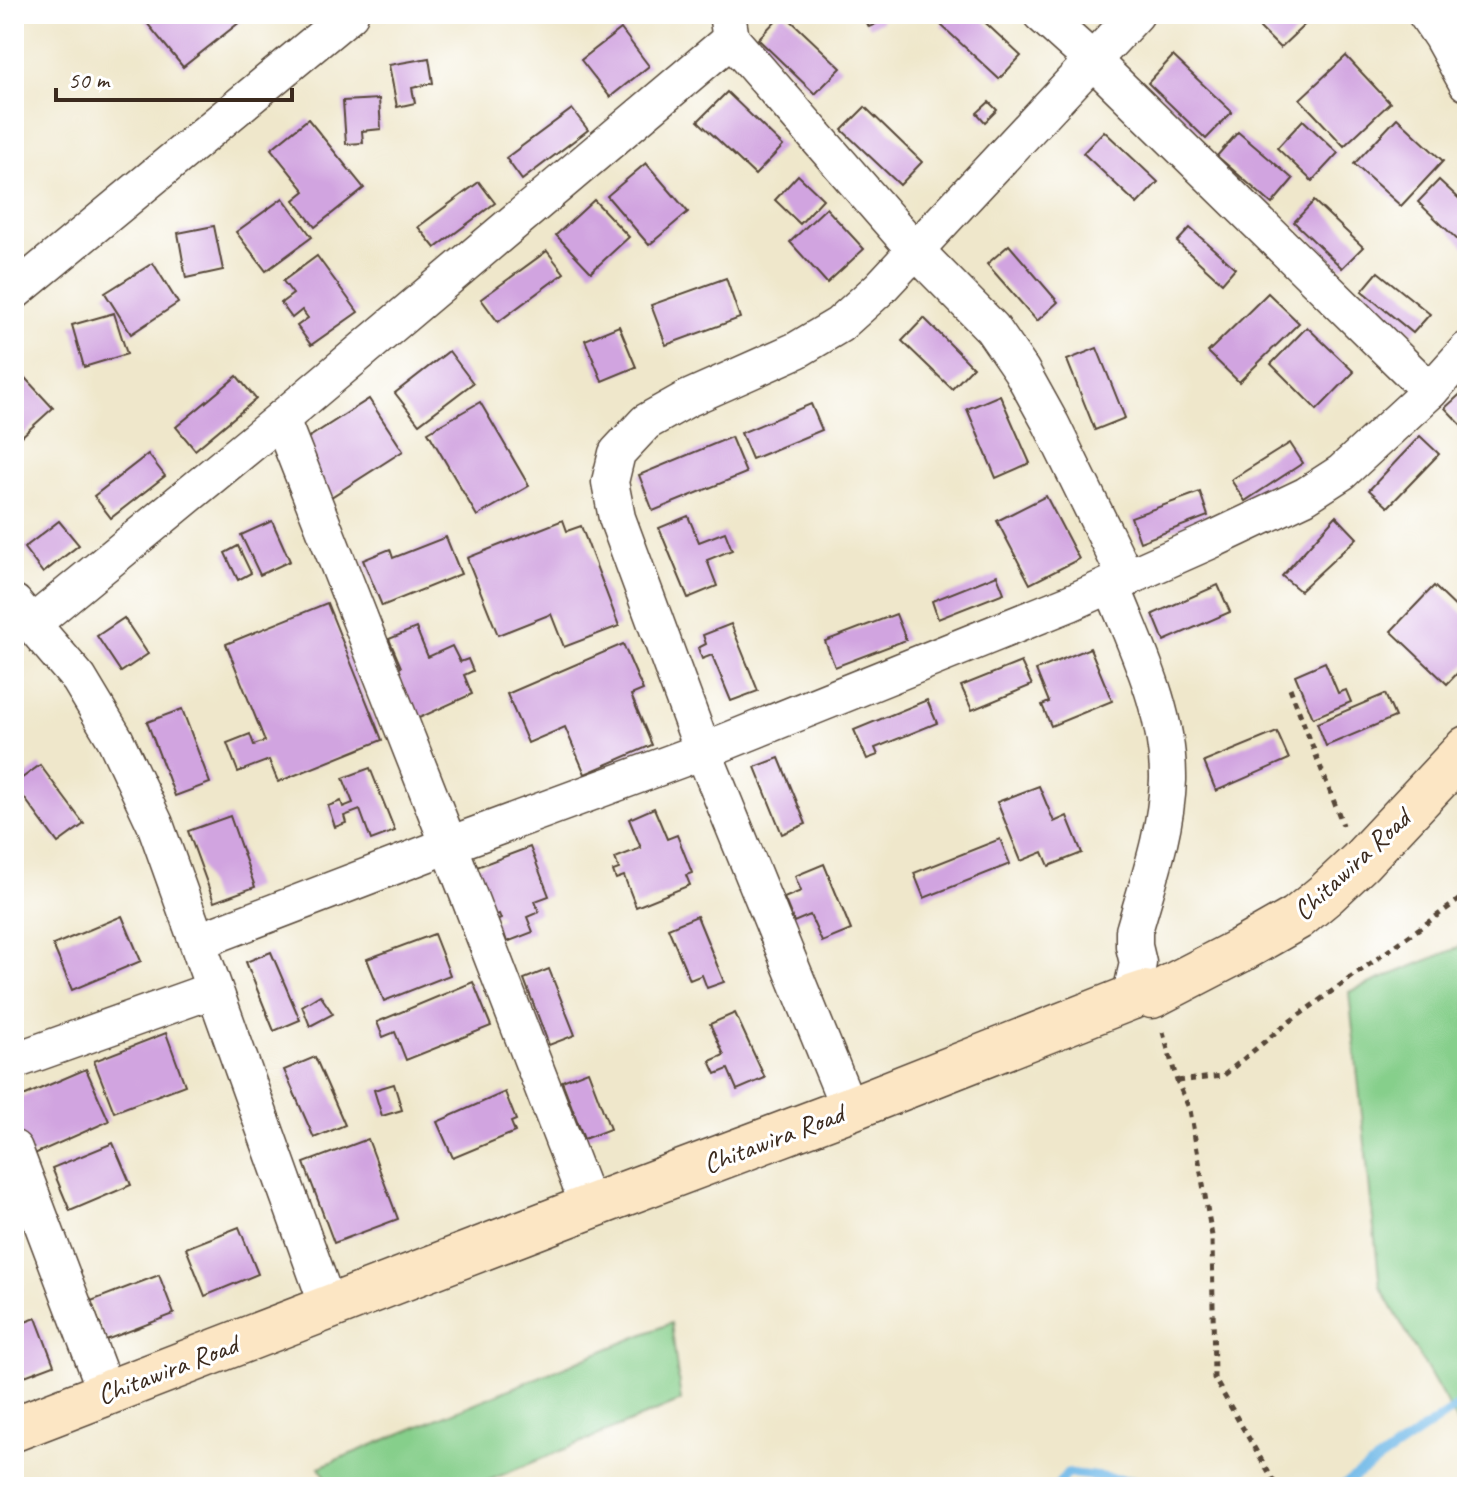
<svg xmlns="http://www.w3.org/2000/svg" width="1481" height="1501" font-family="Caveat,sans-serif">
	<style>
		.green { fill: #86cf8b; stroke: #607c54; stroke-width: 2 }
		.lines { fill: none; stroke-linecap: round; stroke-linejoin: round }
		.stream { stroke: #71b9e8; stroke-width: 9 }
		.building { fill: #d1a4e0 }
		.street-casing { stroke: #564638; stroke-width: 39 }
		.secondary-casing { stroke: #564638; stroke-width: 47 }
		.path { stroke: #564638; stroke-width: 5; stroke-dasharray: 6 6; stroke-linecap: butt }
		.street { stroke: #fff; stroke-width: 36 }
		.secondary { stroke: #fce6c4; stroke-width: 44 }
		.labels { text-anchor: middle; stroke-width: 6; stroke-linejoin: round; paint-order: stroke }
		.street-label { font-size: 28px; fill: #3b2a1e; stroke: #fff }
	</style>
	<rect width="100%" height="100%" fill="#fff"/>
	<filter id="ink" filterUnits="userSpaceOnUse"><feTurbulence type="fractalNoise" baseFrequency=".0125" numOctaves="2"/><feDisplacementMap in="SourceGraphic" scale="16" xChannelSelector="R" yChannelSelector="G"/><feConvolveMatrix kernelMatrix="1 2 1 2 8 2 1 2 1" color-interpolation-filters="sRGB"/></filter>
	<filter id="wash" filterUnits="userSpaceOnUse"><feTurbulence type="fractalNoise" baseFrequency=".006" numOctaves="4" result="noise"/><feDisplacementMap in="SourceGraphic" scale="32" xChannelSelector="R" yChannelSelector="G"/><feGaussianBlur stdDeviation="1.8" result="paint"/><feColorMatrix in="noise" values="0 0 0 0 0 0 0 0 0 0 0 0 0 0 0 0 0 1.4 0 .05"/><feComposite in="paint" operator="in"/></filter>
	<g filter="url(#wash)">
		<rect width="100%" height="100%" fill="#efe7cb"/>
		<g class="green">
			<path d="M1467,944V1439L1380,1286L1349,992Z"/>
			<path d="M671,1323L681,1401L473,1487H333L319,1467Z"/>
		</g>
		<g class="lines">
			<g class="stream">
				<path d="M1056,1487L1067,1473L1151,1483L1155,1487"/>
				<path d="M1340,1487L1467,1400"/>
			</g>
		</g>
		<g id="blocks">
			<g class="building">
				<path d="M146,14H250L183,67L142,17Z"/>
				<path d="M782,14H784L841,68L815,94L758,39Z"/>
				<path d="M870,14H879L882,21L869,27L864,17Z"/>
				<path d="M951,14H976L1021,56L999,79L941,25Z"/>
				<path d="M1260,14H1316L1280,48L1259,27L1266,21Z"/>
				<path d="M1459,20L1467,27V67L1453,32Z"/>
				<path d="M621,29L649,66L610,97L581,60Z"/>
				<path d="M1173,56L1232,112L1206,139L1148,83Z"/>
				<path d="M1346,56L1390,103L1344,146L1300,99Z"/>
				<path d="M429,58L433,83L412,88L415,103L397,107L389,65Z"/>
				<path d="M727,92L783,146L755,175L698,121Z"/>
				<path d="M379,99L381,129L362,131L363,143L346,144L343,101Z"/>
				<path d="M989,102L997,110L985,122L977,113Z"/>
				<path d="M865,107L922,162L900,185L842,130Z"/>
				<path d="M572,109L588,130L522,180L506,158Z"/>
				<path d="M1397,118L1443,161L1401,206L1354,164Z"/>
				<path d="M308,119L364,188L315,227L294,200L305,191L271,149Z"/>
				<path d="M1303,120L1338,153L1312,181L1277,148Z"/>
				<path d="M1104,131L1158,182L1137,204L1083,153Z"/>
				<path d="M1238,132L1293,179L1272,204L1217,156Z"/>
				<path d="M646,163L688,212L649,245L607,196Z"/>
				<path d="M798,175L823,199L800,224L775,200Z"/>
				<path d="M1439,180L1467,206V249L1418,202Z"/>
				<path d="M479,182L495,203L435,248L418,227Z"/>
				<path d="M283,198L312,237L266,271L236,232Z"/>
				<path d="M594,200L629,237L591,272L556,235Z"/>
				<path d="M1314,201L1363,247L1342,268L1294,222Z"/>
				<path d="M826,208L864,249L827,283L790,242Z"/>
				<path d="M214,226L223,270L186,278L178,233Z"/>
				<path d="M1190,228L1235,268L1222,283L1177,242Z"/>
				<path d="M1009,245L1058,302L1037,321L987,264Z"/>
				<path d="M547,251L564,273L498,322L481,299Z"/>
				<path d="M317,256L358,312L311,345L297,326L308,318L302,310L292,318L281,303L293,294L283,281Z"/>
				<path d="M153,263L178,303L131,334L105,293Z"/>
				<path d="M1378,272L1430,314L1413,333L1362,291Z"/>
				<path d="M726,278L740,318L666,345L651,305Z"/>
				<path d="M1268,293L1299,323L1239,382L1208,352Z"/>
				<path d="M114,313L127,354L84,367L72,325Z"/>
				<path d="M924,318L973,367L952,389L902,341Z"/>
				<path d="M619,326L636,367L602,381L585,340Z"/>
				<path d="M1307,327L1354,372L1317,410L1271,364Z"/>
				<path d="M1097,348L1125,418L1095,430L1067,360Z"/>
				<path d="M449,351L473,383L419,424L395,393Z"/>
				<path d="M14,366L53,408L21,437L14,430Z"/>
				<path d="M237,376L256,399L195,450L176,427Z"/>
				<path d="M1467,388V431L1445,408Z"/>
				<path d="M1000,395L1030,463L996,478L967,409Z"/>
				<path d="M369,399L403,451L331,497L297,445Z"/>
				<path d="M480,402L529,486L477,516L428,432Z"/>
				<path d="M811,404L822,430L752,459L741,433Z"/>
				<path d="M1420,436L1439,454L1388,507L1369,490Z"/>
				<path d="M731,437L746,473L653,511L639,475Z"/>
				<path d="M1290,443L1303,463L1245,501L1231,480Z"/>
				<path d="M148,454L165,476L111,518L94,496Z"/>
				<path d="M1200,492L1208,516L1140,542L1131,517Z"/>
				<path d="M1046,496L1079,559L1030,584L997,521Z"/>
				<path d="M688,516L699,542L725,532L732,550L707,560L717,586L688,598L659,528Z"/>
				<path d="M1336,516L1357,538L1300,591L1282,576Z"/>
				<path d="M563,520L567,531L581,526L619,626L564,647L551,614L498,635L467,558Z"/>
				<path d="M59,521L79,545L43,573L24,548Z"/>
				<path d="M272,521L290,561L260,575L241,535Z"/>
				<path d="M446,537L461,574L382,606L363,560L390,549L393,558Z"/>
				<path d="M238,546L251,573L238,580L225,553Z"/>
				<path d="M997,575L1004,593L938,619L932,601Z"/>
				<path d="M1218,585L1230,612L1164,641L1153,614Z"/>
				<path d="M1434,586L1467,618V663L1447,684L1391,631Z"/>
				<path d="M327,603L382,740L278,782L269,760L238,772L227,743L250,734L254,745L265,741L226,644Z"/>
				<path d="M896,614L906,640L835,667L825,641Z"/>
				<path d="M124,618L148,654L121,672L97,636Z"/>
				<path d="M731,624L758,691L731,701L712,655L702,659L698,648L706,644L703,635Z"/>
				<path d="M416,628L428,657L452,646L460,662L468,659L473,671L464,675L472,694L417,719L396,670L401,667L389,639Z"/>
				<path d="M623,644L643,690L631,695L652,745L585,774L565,727L528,743L507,694Z"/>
				<path d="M1090,648L1112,701L1051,726L1042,705L1049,702L1036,670Z"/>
				<path d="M1021,662L1032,685L972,710L961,686Z"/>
				<path d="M1325,662L1338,693L1346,690L1351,702L1313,718L1295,675Z"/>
				<path d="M1385,694L1395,717L1326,746L1317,723Z"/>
				<path d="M927,700L937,723L875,748L878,755L867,759L854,730Z"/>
				<path d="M182,709L210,783L175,796L147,722Z"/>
				<path d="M1277,732L1289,759L1216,791L1204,762Z"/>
				<path d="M779,758L806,824L782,834L755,767Z"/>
				<path d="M40,765L84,824L58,843L14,784Z"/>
				<path d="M370,768L395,831L371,840L360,810L344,816L346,823L335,827L328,806L341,801L343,807L353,803L343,778Z"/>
				<path d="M1039,786L1054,822L1067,816L1082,853L1049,866L1043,852L1021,861L997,802Z"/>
				<path d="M654,808L667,839L677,835L692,873L686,875L690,885L636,907L624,876L616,879L613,871L619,869L615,858L641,848L629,819Z"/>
				<path d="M230,816L255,887L214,902L188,831Z"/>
				<path d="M1000,839L1010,864L924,898L914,873Z"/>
				<path d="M530,847L549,896L535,901L539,912L527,917L533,932L507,942L504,933L495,937L489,924L501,919L499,914L484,919L466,871Z"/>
				<path d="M824,864L851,930L822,942L810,915L794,922L784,898L801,891L795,876Z"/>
				<path d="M122,916L141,961L72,990L53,945Z"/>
				<path d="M697,916L724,982L707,988L702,975L690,980L668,928Z"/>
				<path d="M434,934L450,975L384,1001L367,959Z"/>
				<path d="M271,952L300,1020L274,1031L246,962Z"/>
				<path d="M549,969L575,1035L549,1045L524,979Z"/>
				<path d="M473,982L491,1026L406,1060L395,1032L383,1037L377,1022Z"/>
				<path d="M320,995L333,1014L310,1026L302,1006Z"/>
				<path d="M735,1013L765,1078L737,1090L728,1069L716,1074L710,1061L724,1055L710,1024Z"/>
				<path d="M166,1033L185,1085L114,1112L94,1061Z"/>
				<path d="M315,1057L345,1125L314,1138L284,1070Z"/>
				<path d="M86,1069L109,1121L30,1156L14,1120V1100Z"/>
				<path d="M588,1071L610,1129L584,1139L562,1081Z"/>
				<path d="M394,1084L402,1110L382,1116L374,1090Z"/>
				<path d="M505,1092L516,1120L511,1122L515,1132L453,1158L437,1122Z"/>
				<path d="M368,1139L398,1219L334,1243L304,1163Z"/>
				<path d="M113,1143L131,1185L70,1211L52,1168Z"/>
				<path d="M239,1227L258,1274L205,1296L186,1248Z"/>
				<path d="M14,1269L23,1290L14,1294Z"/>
				<path d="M159,1275L174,1314L106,1340L91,1301Z"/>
				<path d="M36,1318L54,1365L14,1380V1326Z"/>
			</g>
		</g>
	</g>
	<g filter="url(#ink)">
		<use href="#blocks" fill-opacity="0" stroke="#564638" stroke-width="2"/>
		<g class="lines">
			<g class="street-casing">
				<g id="street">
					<path d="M727,14L731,39L915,250L992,328L1021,370L1051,424L1127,579"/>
					<path d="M1041,14L1093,61L1430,391"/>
					<path d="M1426,14L1441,36L1467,83"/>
					<path d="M14,292L350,14"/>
					<path d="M281,419L449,845L589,1207"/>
					<path d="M1112,586C1136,647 1169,712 1168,780C1166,832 1148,882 1134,931V946L1138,963L1130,998"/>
					<path d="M14,603L79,679L115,739L155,824L328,1306"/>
					<path d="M32,624L281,419L731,39"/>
					<path d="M199,941L449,845L703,751L1070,603L1214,539L1305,496L1342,472L1430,391L1467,350"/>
					<path d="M14,1061L213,990"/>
					<path d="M849,1109L703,751L617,518L610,482L617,453L646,422L687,399L797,350L839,325L879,289L1136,14"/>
					<path d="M14,1149L106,1392"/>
				</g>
			</g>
			<g class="secondary-casing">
				<path id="secondary" d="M14,1429L589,1207L849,1109L1130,998L1145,993L1152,996L1239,951L1297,918L1326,894L1360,862L1467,748"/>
			</g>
			<g class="path">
				<path d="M1290,688L1343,825"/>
				<path d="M1163,1032L1177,1081L1190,1110L1212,1236L1214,1378L1277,1487"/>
				<path d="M1177,1081L1223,1076L1281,1028L1467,894"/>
			</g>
			<use href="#street" class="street"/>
			<use href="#secondary" class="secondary"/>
		</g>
	</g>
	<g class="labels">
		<g class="street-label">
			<text transform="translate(1351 864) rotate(-43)" y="10">Chitawira Road</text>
			<text transform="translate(773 1138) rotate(-21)" y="10">Chitawira Road</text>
			<text transform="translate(167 1369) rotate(-21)" y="10">Chitawira Road</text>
		</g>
	</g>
	<rect width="1481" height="1501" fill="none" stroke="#fff" stroke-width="48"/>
	<path d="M56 88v12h236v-12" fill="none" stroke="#3b2a1e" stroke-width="4"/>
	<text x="68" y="88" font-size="24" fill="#3b2a1e" stroke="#ffffff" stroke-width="6" paint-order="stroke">50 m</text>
</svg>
